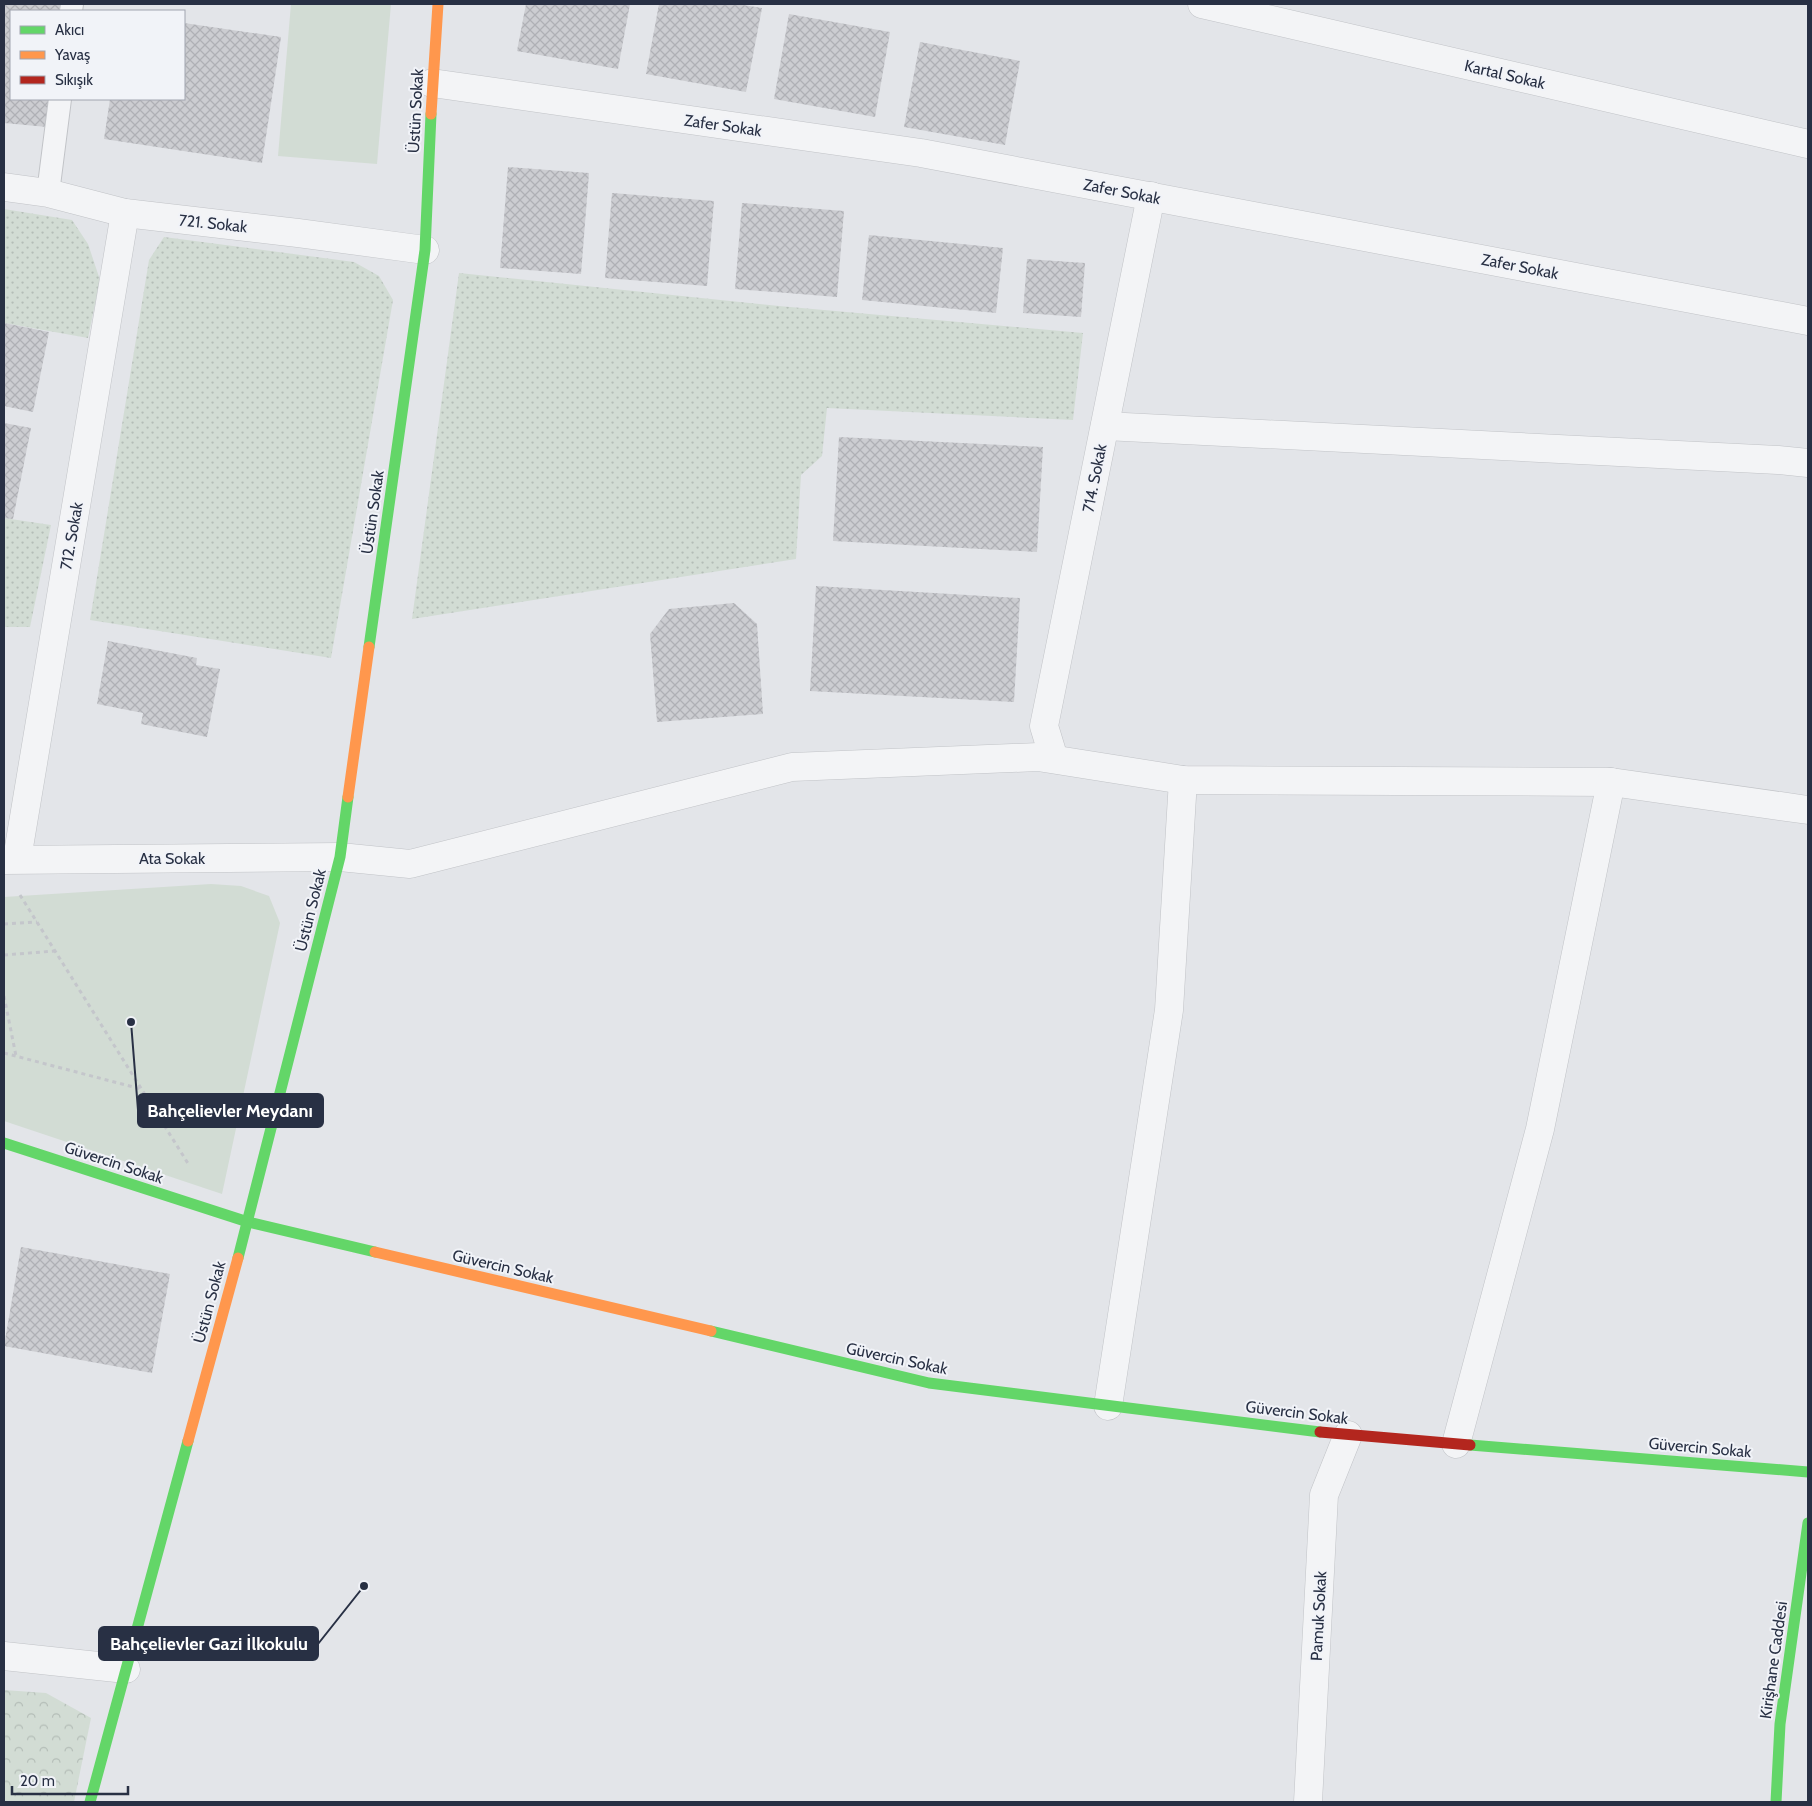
<svg xmlns="http://www.w3.org/2000/svg" width="1812" height="1806" font-family="Cabin,sans-serif">
	<style>
		.grass { fill: url(#grass-dots) }
		.forest { fill: url(#forest-crowns) }
		.green { fill: #d2dcd4 }
		.building { fill: url(#building-cross-hatch) }
		.lines { fill: none; stroke-linecap: round; stroke-linejoin: round }
		.lane-casing { stroke: #c1c3c7; stroke-width: 24 }
		.street-casing { stroke: #c1c3c7; stroke-width: 29 }
		.path { stroke: #c4c6cb; stroke-width: 3; stroke-dasharray: 4 4; stroke-linecap: butt }
		.lane { stroke: #f3f4f6; stroke-width: 22 }
		.street { stroke: #f3f4f6; stroke-width: 28 }
		.fast { stroke: #63d668; stroke-width: 11 }
		.slow { stroke: #ff974d; stroke-width: 11 }
		.jam { stroke: #b3261e; stroke-width: 11 }
		.labels { text-anchor: middle; stroke-width: 4; stroke-linejoin: round; paint-order: stroke }
		.street-label { font-size: 16px; fill: #283044; stroke: #f1f3f8 }
		.leader { fill: none; stroke: #283044; stroke-width: 2 }
		.callout-dot { fill: #283044; stroke: #f1f3f8; stroke-width: 2 }
		.callout { fill: #283044; stroke: #283044; stroke-width: 2 }
		.callout-label { font-size: 18px; text-anchor: middle; font-weight: bold; fill: #fff }
	</style>
	<defs>
		<pattern id="grass-dots" width="8" height="8" patternUnits="userSpaceOnUse" patternTransform="scale(1.25)"><rect width="8" height="8" fill="#d2dcd4"/><path d="M2 2h.1M6 6h.1" fill="none" stroke="#b4bdb7" stroke-width="1.8" stroke-linecap="round"/></pattern>
		<pattern id="forest-crowns" width="20" height="18" patternUnits="userSpaceOnUse" patternTransform="scale(1.25)"><rect width="20" height="18" fill="#d2dcd4"/><path d="M2 6a3 3 0 1 1 6 0M12 15a3 3 0 1 1 6 0" fill="none" stroke="#b4bdb7"/></pattern>
		<pattern id="building-cross-hatch" width="8" height="8" patternUnits="userSpaceOnUse" patternTransform="scale(1.25)"><rect width="8" height="8" fill="#cccdd1"/><path d="M0 0l8 8M0 8l8-8" fill="none" stroke="#afb0b5"/></pattern>
	</defs>
	<rect width="100%" height="100%" fill="#e3e5e9"/>
	<g class="grass">
		<path d="M4,209L72,220L88,244L100,280L88,338L4,323Z"/>
		<path d="M164,237L354,262L379,276L393,300L331,658L90,620L149,260Z"/>
		<path d="M459,273L779,306L1083,333L1073,420L827,408L822,456L801,475L796,559L412,619Z"/>
		<path d="M4,518L51,525L30,627H4Z"/>
	</g>
	<path class="forest" d="M4,1690L46,1693L91,1718L74,1802H4Z"/>
	<g class="green">
		<path d="M291,4H391L377,164L278,156Z"/>
		<path d="M211,884L241,886L269,896L280,923L222,1194L4,1121V897Z"/>
	</g>
	<g class="building">
		<path d="M4,4H60L59,11H11V99H50L47,127L4,123Z"/>
		<path d="M526,4H630L618,69L517,51Z"/>
		<path d="M659,4H737L762,8L746,92L646,74Z"/>
		<path d="M789,14L890,32L875,117L774,99Z"/>
		<path d="M184,23L281,37L262,163L104,139L110,99H184Z"/>
		<path d="M920,42L1020,61L1005,145L904,127Z"/>
		<path d="M508,167L589,173L581,274L500,268Z"/>
		<path d="M612,193L714,201L707,286L605,278Z"/>
		<path d="M742,203L844,211L837,297L735,289Z"/>
		<path d="M869,235L1003,248L996,313L862,300Z"/>
		<path d="M1027,259L1085,263L1081,317L1023,313Z"/>
		<path d="M4,323L49,332L33,412L4,406Z"/>
		<path d="M4,423L31,428L13,519L4,518Z"/>
		<path d="M839,437L1043,447L1037,552L833,541Z"/>
		<path d="M816,586L1020,598L1014,702L810,691Z"/>
		<path d="M734,603L757,624L763,714L657,722L650,634L669,609Z"/>
		<path d="M108,641L197,658L196,665L220,669L207,737L141,724L143,713L97,704Z"/>
		<path d="M21,1247L170,1274L152,1373L4,1346Z"/>
	</g>
	<g class="lines">
		<g class="lane-casing">
			<g id="lane">
				<path d="M71,11L72,4"/>
				<path d="M48,193L60,99"/>
			</g>
		</g>
		<g class="street-casing">
			<g id="street">
				<path d="M1202,4L1808,144"/>
				<path d="M432,83L921,153L1808,321"/>
				<path d="M4,187L48,193L125,213L298,233L425,250"/>
				<path d="M1105,426L1778,460L1808,463"/>
				<path d="M1054,759L1044,726L1151,196"/>
				<path d="M17,859L125,213"/>
				<path d="M4,860L340,857L410,864L792,767L1038,757L1183,780L1611,782L1808,810"/>
				<path d="M1108,1406L1169,1010L1183,780"/>
				<path d="M1456,1444L1540,1129L1611,782"/>
				<path d="M4,1656L126,1669"/>
				<path d="M1308,1802L1324,1495L1348,1435"/>
			</g>
		</g>
		<g class="path">
			<path d="M20,895L189,1165"/>
			<path d="M4,924L37,922"/>
			<path d="M4,955L55,951"/>
			<path d="M4,996L16,1056"/>
			<path d="M4,1053L141,1089"/>
		</g>
		<use href="#lane" class="lane"/>
		<use href="#street" class="street"/>
		<g class="fast">
			<path d="M369,647L425,250L431,114"/>
			<path d="M4,1143L248,1222L375,1252"/>
			<path d="M238,1258L340,857L348,797"/>
			<path d="M711,1331L929,1383L1320,1432"/>
			<path d="M1470,1445L1808,1472"/>
			<path d="M90,1802L188,1441"/>
			<path d="M1776,1802L1780,1724L1808,1523"/>
		</g>
		<g class="slow">
			<path d="M431,114L438,4"/>
			<path d="M348,797L369,647"/>
			<path d="M375,1252L711,1331"/>
			<path d="M188,1441L238,1258"/>
		</g>
		<path class="jam" d="M1320,1432L1470,1445"/>
	</g>
	<g class="labels">
		<g class="street-label">
			<text transform="translate(1505 74) rotate(13)" y="6">Kartal Sokak</text>
			<text transform="translate(415 111) rotate(-87)" y="6">Üstün Sokak</text>
			<text transform="translate(723 125) rotate(8)" y="6">Zafer Sokak</text>
			<text transform="translate(1122 191) rotate(11)" y="6">Zafer Sokak</text>
			<text transform="translate(213 223) rotate(6)" y="6">721. Sokak</text>
			<text transform="translate(1520 266) rotate(11)" y="6">Zafer Sokak</text>
			<text transform="translate(1094 478) rotate(-79)" y="6">714. Sokak</text>
			<text transform="translate(372 512) rotate(-82)" y="6">Üstün Sokak</text>
			<text transform="translate(71 536) rotate(-80)" y="6">712. Sokak</text>
			<text x="172" y="864">Ata Sokak</text>
			<text transform="translate(310 910) rotate(-76)" y="6">Üstün Sokak</text>
			<text transform="translate(114 1162) rotate(18)" y="6">Güvercin Sokak</text>
			<text transform="translate(503 1266) rotate(13)" y="6">Güvercin Sokak</text>
			<text transform="translate(209 1302) rotate(-75)" y="6">Üstün Sokak</text>
			<text transform="translate(897 1358) rotate(12)" y="6">Güvercin Sokak</text>
			<text transform="translate(1297 1412) rotate(7)" y="6">Güvercin Sokak</text>
			<text transform="translate(1700 1447) rotate(5)" y="6">Güvercin Sokak</text>
			<text transform="translate(1318 1616) rotate(-87)" y="6">Pamuk Sokak</text>
			<text transform="translate(1773 1660) rotate(-82)" y="6">Kirişhane Caddesi</text>
		</g>
	</g>
	<path class="leader" d="M131 1022L138 1110M364 1586L318 1644"/>
	<g class="callout-dot">
		<circle cx="131" cy="1022" r="5"/>
		<circle cx="364" cy="1586" r="5"/>
	</g>
	<g class="callout">
		<rect x="138" y="1094" width="185" height="33" rx="5"/>
		<rect x="99" y="1627" width="219" height="33" rx="5"/>
	</g>
	<g class="callout-label">
		<text x="230" y="1117">Bahçelievler Meydanı</text>
		<text x="209" y="1650">Bahçelievler Gazi İlkokulu</text>
	</g>
	<rect width="1812" height="1806" fill="none" stroke="#283044" stroke-width="10"/>
	<rect x="10" y="10" width="175" height="90" fill="#f1f3f8" stroke="#a1a5b0"/>
	<rect x="20" y="26" width="25" height="8" fill="#63d668" stroke="#a1a5b0"/>
	<text x="55" y="35" font-size="15" fill="#283044">Akıcı</text>
	<rect x="20" y="51" width="25" height="8" fill="#ff974d" stroke="#a1a5b0"/>
	<text x="55" y="60" font-size="15" fill="#283044">Yavaş</text>
	<rect x="20" y="76" width="25" height="8" fill="#b3261e" stroke="#a1a5b0"/>
	<text x="55" y="85" font-size="15" fill="#283044">Sıkışık</text>
	<path d="M12 1786v8h116v-8" fill="none" stroke="#283044" stroke-width="2.5"/>
	<text x="20" y="1786" font-size="15" fill="#283044" stroke="#f1f3f8" stroke-width="4" paint-order="stroke">20 m</text>
</svg>
